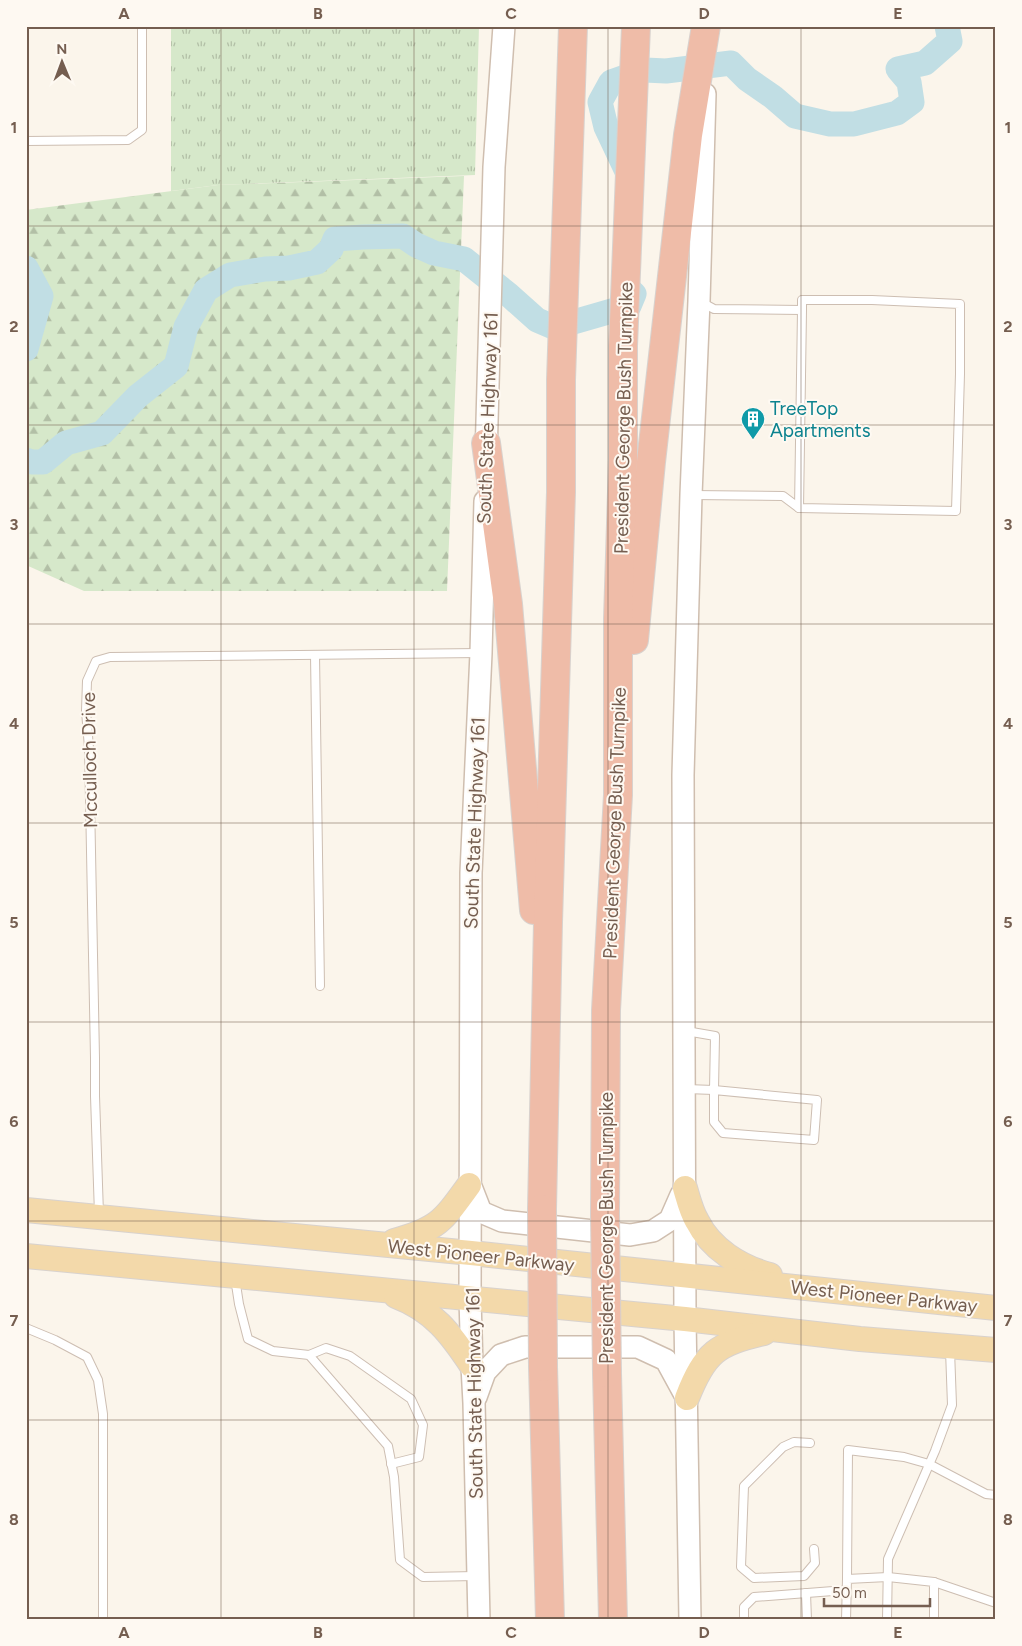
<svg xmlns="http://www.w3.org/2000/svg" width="1022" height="1646" font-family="Figtree,sans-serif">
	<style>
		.grass { fill: url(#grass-tufts) }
		.forest { fill: url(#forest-firs) }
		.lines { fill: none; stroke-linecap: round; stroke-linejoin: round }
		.river { stroke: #c1dee4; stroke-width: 25 }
		.service-casing { stroke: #cdbeb2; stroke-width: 10 }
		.secondary-casing { stroke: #cfbeaf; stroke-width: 24 }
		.primary-casing { stroke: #d8d2ce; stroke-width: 26 }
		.motorway-casing { stroke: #d8d2ce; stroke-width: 30 }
		.service { stroke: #fff; stroke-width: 8 }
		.secondary { stroke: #fff; stroke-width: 21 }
		.primary { stroke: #f3d9aa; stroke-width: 24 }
		.motorway { stroke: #efbca8; stroke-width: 28 }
		.motorway-bridge-casing { stroke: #d8d2ce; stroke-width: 30; stroke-linecap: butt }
		.motorway-bridge { stroke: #efbca8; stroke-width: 28 }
		.grid { fill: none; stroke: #755e50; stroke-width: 1; stroke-opacity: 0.55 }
		.labels { text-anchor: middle; stroke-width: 4; stroke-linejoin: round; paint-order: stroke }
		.culture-label { font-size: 19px; fill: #0d838f; stroke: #fef9f2; text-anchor: start }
		.street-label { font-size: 19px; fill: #755e50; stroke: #fef9f2 }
		.neatline { fill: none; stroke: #755e50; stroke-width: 2 }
		.grid-label { font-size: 16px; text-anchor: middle; font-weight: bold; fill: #755e50 }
	</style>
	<defs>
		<pattern id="grass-tufts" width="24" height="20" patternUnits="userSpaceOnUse" patternTransform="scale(1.25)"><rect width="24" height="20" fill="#d6e8ca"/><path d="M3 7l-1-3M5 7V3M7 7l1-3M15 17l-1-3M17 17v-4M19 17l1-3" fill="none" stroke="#b2bfa6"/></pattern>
		<pattern id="forest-firs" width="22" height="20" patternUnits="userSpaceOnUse" patternTransform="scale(1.25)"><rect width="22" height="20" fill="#d6e8ca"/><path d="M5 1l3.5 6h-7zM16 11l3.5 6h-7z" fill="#b2bfa6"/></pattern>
	</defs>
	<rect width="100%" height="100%" fill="#fbf5eb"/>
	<path class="grass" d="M171,26H479L475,175L218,185L171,191Z"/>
	<path class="forest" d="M464,176L447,591H84L26,565V210L218,185Z"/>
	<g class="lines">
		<g class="river">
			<path d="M631,180L606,127L600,102L611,82L645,70L666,71L731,63L747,79L773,97L795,116L830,124H854L897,113L912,102L909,82L898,69L925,63L950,41L947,26"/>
			<path d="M26,268L41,296L26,349"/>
			<path d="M26,460L32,462H43L66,443L102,433L138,396L176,366L186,327L206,290L230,275L265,269L289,268L317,262L331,249L335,239L363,237L403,236L416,245L434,253L464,259L509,295L537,320L558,329L570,323L629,306L634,294L633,293"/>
		</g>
		<g class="service-casing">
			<g id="service">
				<path d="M26,141L128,140L142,130V26"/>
				<path d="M701,302L714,309L802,310V300H872L960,304V374L956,511L799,508L802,310"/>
				<path d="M692,495L783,496L799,508"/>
				<path d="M315,655L320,986"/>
				<path d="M686,1089L714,1090L715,1036L686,1031"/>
				<path d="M714,1090L817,1100L814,1140L723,1133L714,1122Z"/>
				<path d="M99,1214L95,1096V1058L89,748L86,711L87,681L96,661L110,657L479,653"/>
				<path d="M235,1278L239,1304L248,1339L273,1351L309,1355L388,1446L394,1477L400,1560L423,1577L476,1576"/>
				<path d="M26,1328L55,1340L87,1357L98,1380L103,1414V1620"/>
				<path d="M309,1355L326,1348L350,1356L411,1399L423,1425L419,1457L391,1464"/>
				<path d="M810,1443L794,1442L783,1447L744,1486L741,1567L754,1578L804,1576L815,1563L814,1549"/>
				<path d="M847,1579L848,1450L904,1457L929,1464L986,1494L996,1495"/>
				<path d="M934,1582L996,1603"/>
				<path d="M806,1593L807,1620"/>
				<path d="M744,1620V1607L754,1597L846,1590"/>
				<path d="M846,1620L847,1579L888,1577L934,1582V1620"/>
				<path d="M887,1620L888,1559L935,1451L952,1405L950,1350"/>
			</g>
		</g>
		<g class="secondary-casing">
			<g id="secondary">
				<path d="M486,458L494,167L504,26"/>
				<path d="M472,1189L481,1212L502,1221L630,1235L653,1231L670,1220L681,1195"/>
				<path d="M476,1397L485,1372L501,1355L525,1347H638L666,1360L684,1393"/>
				<path d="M479,1620L474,1403L472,1366L470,1299L471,873L481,653L485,501"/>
				<path d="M690,1620L685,1319L683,775L691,495L699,301L705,94"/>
			</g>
		</g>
		<g class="primary-casing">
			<g id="primary">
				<path d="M685,1188C688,1198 691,1211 697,1221C711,1249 740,1267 770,1275"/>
				<path d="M26,1210L471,1253L996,1308"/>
				<path d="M394,1241C438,1229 443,1221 469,1185"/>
				<path d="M26,1256L685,1319L860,1339L996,1350"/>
				<path d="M396,1296C433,1310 451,1334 472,1366"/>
				<path d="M687,1398C705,1352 717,1344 764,1333"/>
			</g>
		</g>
		<g class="motorway-casing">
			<g id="motorway">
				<path d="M486,443L508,604L534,910"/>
				<path d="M634,640L651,462L688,135L706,26"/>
				<path d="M542,1209L548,922L561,492V380L573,26"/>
				<path d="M605,1214L606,1010L618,795V619L623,460V346L636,26"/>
				<path d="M543,1367L550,1620"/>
				<path d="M607,1373L613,1620"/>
			</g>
		</g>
		<use href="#service" class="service"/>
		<use href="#secondary" class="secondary"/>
		<use href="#primary" class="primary"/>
		<use href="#motorway" class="motorway"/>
		<g class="motorway-bridge-casing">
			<g id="motorway-bridge">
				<path d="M542,1209L543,1367"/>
				<path d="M605,1214L607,1373"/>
			</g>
		</g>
		<use href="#motorway-bridge" class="motorway-bridge"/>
	</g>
	<path class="grid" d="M221,26V1620M414,26V1620M608,26V1620M801,26V1620M26,226H996M26,425H996M26,624H996M26,823H996M26,1022H996M26,1221H996M26,1420H996"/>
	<defs>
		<g id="building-pin" transform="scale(1.25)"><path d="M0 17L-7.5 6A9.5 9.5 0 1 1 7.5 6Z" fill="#0f9aa8" stroke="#fef9f2"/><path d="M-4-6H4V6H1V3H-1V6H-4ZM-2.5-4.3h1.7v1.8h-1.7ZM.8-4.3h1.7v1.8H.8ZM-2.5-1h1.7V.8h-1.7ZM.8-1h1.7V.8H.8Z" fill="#fff"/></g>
	</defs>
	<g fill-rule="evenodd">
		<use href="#building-pin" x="753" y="419"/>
	</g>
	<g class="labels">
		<g class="culture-label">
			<text x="770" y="415">TreeTop<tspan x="770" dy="22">Apartments</tspan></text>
		</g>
		<g class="street-label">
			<text transform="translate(487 418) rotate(-88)" y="7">South State Highway 161</text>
			<text transform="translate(623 418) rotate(-89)" y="7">President George Bush Turnpike</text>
			<text transform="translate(89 760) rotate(-91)" y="7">Mcculloch Drive</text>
			<text transform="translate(474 823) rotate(-88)" y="7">South State Highway 161</text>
			<text transform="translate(614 823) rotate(-88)" y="7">President George Bush Turnpike</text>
			<text transform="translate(606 1228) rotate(-90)" y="7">President George Bush Turnpike</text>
			<text transform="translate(481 1255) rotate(6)" y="7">West Pioneer Parkway</text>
			<text transform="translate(884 1296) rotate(6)" y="7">West Pioneer Parkway</text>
			<text transform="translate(474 1393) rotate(-91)" y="7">South State Highway 161</text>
		</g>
	</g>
	<rect width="1022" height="1646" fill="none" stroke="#fef9f2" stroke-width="55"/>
	<g transform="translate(62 62) rotate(359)" stroke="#fef9f2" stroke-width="4" paint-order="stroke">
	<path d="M0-4L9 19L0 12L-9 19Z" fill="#755e50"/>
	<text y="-8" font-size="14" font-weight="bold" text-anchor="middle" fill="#755e50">N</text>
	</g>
	<path d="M824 1598v8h106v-8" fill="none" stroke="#755e50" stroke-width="2.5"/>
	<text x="832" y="1598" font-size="15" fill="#755e50" stroke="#fef9f2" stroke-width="4" paint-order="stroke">50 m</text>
	<rect x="28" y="28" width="966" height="1590" class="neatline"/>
	<g class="grid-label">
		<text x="124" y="19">A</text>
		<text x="318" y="19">B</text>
		<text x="511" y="19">C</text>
		<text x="704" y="19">D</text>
		<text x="898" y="19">E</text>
		<text x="14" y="133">1</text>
		<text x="1008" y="133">1</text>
		<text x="14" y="332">2</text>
		<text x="1008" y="332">2</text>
		<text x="14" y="530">3</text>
		<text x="1008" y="530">3</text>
		<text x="14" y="729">4</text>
		<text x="1008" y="729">4</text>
		<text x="14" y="928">5</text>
		<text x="1008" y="928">5</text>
		<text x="14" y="1127">6</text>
		<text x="1008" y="1127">6</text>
		<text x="14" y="1326">7</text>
		<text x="1008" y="1326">7</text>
		<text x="14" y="1525">8</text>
		<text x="1008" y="1525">8</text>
		<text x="124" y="1638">A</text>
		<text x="318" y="1638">B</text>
		<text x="511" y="1638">C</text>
		<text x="704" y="1638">D</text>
		<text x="898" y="1638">E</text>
	</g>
</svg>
